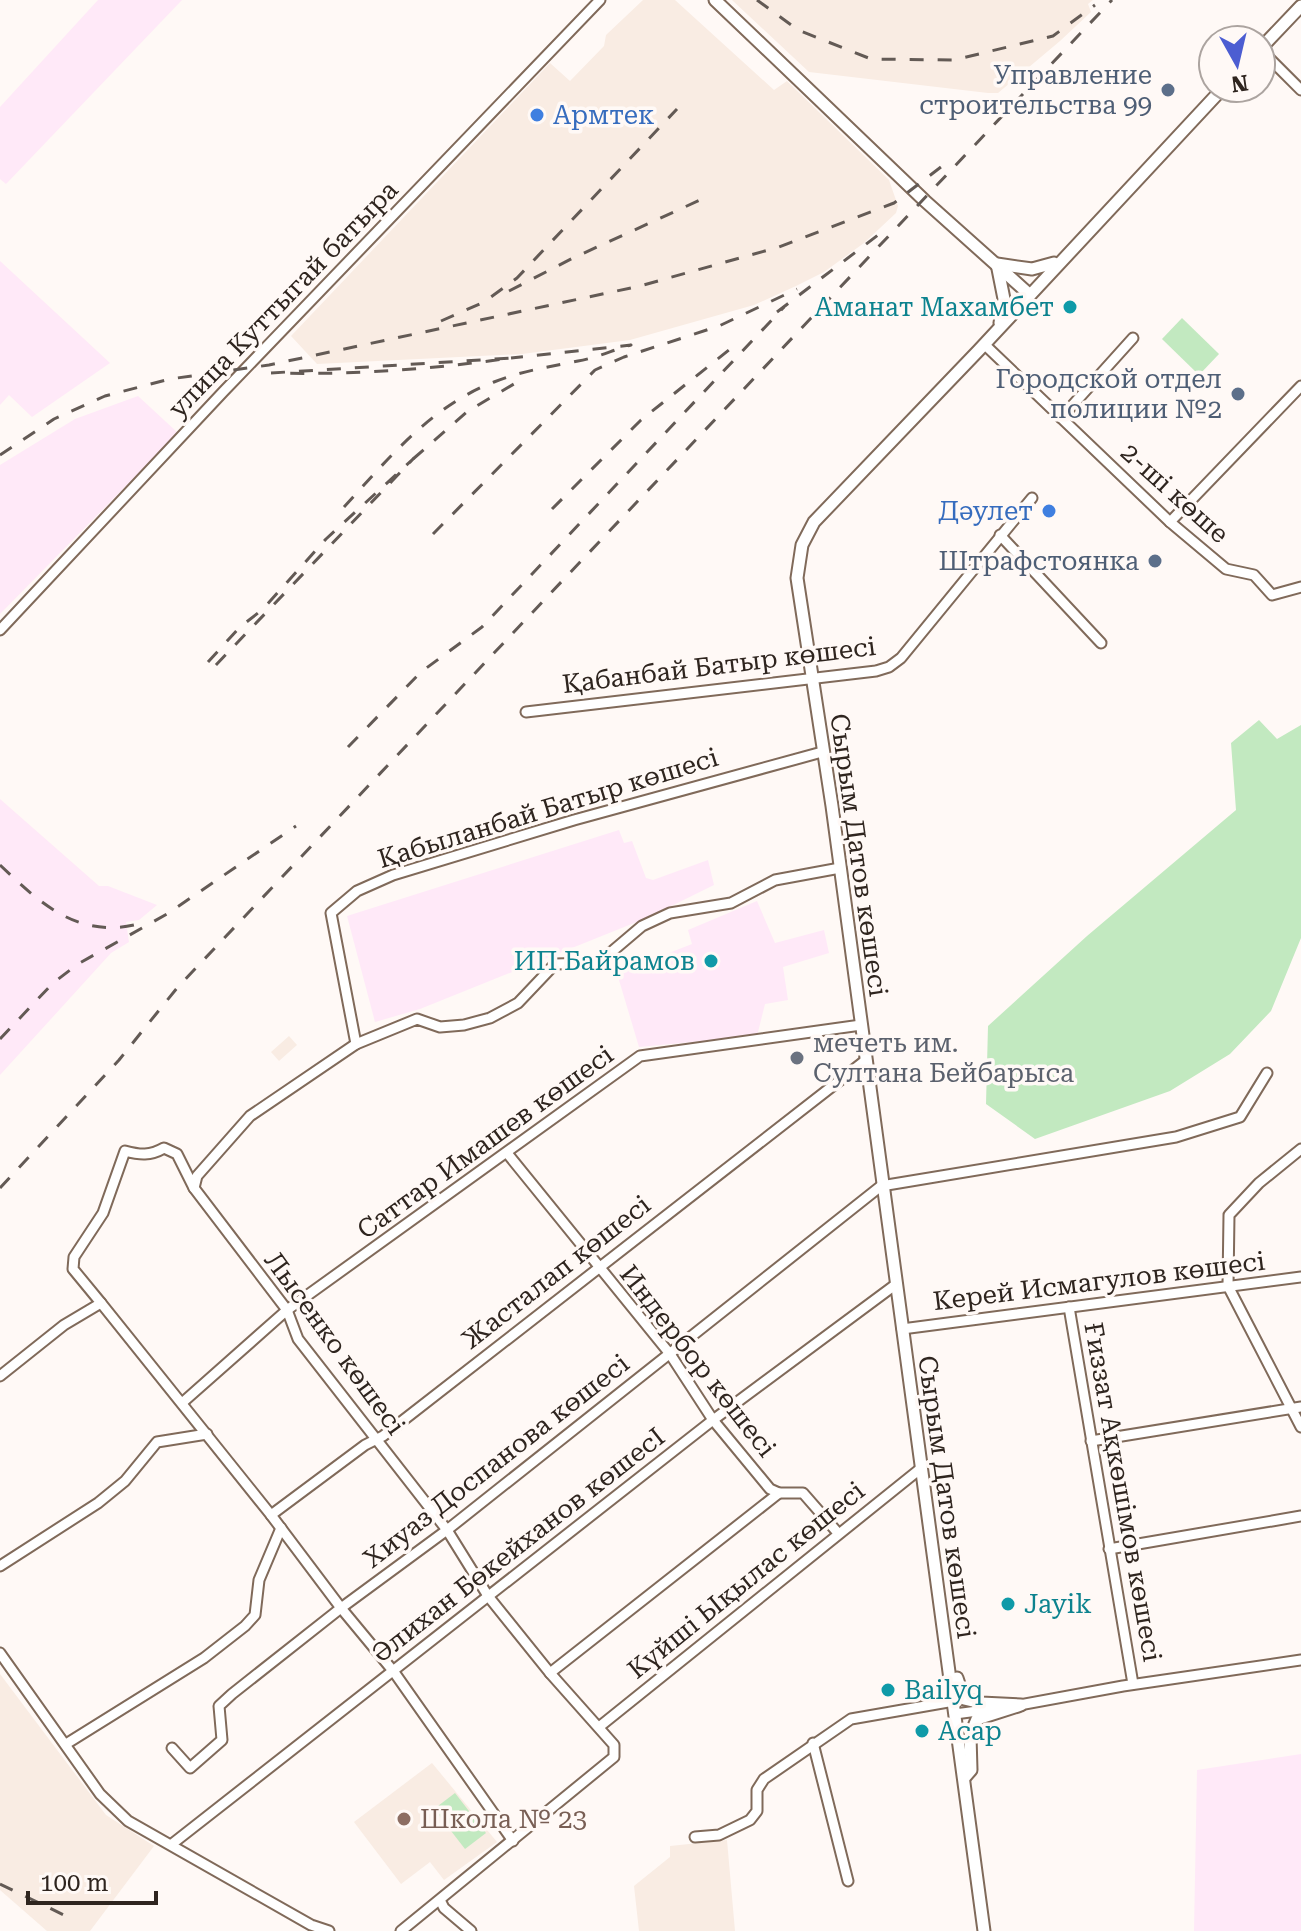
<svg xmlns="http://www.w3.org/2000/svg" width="1301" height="1931" font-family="'Roboto Serif',serif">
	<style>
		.commercial { fill: #ffe9f8 }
		.built { fill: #f9ece3 }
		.green { fill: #c2e9c0 }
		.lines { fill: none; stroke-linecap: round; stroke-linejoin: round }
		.minor-casing { stroke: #806a5a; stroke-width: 13 }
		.major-casing { stroke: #806a5a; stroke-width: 15 }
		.minor { stroke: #fff; stroke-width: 9 }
		.major { stroke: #fff; stroke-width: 11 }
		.rail { stroke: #635a55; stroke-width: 3; stroke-dasharray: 14 14; stroke-linecap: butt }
		.service-dot { fill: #5c6f8a; stroke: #fff9f6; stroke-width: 3 }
		.shop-dot { fill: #3f7fe0; stroke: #fff9f6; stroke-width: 3 }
		.culture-dot { fill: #0f9aa8; stroke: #fff9f6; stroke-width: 3 }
		.worship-dot { fill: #6b7280; stroke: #fff9f6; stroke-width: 3 }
		.education-dot { fill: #8d6e63; stroke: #fff9f6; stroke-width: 3 }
		.labels { text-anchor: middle; stroke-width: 7; stroke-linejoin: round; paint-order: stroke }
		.service-label { font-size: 26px; fill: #4e5e75; stroke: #fff9f6; text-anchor: end }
		.shop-label { font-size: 26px; fill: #366cbe; stroke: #fff9f6; text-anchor: start }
		.street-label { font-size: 26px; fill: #2f251f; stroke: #fff9f6 }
		.culture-label { font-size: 26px; fill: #0d838f; stroke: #fff9f6; text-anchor: start }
		.worship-label { font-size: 26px; fill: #5b616d; stroke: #fff9f6; text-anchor: start }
		.education-label { font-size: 26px; fill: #785e54; stroke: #fff9f6; text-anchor: start }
	</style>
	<rect width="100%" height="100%" fill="#fff9f6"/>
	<g class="commercial">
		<path d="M98,0H182L6,184L0,179V107Z"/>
		<path d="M0,261L110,363L32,417L9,395L0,405Z"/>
		<path d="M138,396L178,433L0,614V465L75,419Z"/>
		<path d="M0,799L99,886H108L157,905L139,920L126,922L129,942L111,953L0,1075Z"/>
		<path d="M619,830L624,843L632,841L646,878L653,880L708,860L714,885L649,917L420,1009L375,1022L347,916Z"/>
		<path d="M757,901L775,943L824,930L829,953L783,967L788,1000L765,1004L757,1036L639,1047L616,970L641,964L692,944L688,930Z"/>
		<path d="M1301,1754V1931H1194L1197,1770Z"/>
	</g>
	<g class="built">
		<path d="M643,0H675L774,90L787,81L889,180L898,206L896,213L864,243L824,272L796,286L754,305L630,340L522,354L317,364L291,336L550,63L570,81L604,46L606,35Z"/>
		<path d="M732,0H1093L1088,4L1091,12L1060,41L998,93H988L809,72Z"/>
		<path d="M289,1036L297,1045L279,1061L271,1052Z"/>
		<path d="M0,1674L106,1815L154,1846L90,1931H47L0,1890Z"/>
		<path d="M432,1763L497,1842L444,1880L430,1862L401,1884L354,1822Z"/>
		<path d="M727,1840L735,1931H639L634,1886L670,1857V1846Z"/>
	</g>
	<g class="green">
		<path d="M1182,318L1219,354L1199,375L1162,339Z"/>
		<path d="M1259,720L1277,739L1301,725V938L1271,1011L1230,1054L1170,1091L1035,1139L986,1104L988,1026L1087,936L1236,810L1231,743Z"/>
		<path d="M455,1793L486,1833L465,1849L434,1809Z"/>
	</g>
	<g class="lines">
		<g class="minor-casing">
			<g id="minor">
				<path d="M1261,50L1301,90"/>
				<path d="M984,344L1170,522L1226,569L1254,575L1272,595L1301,587"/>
				<path d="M1061,418L1133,338"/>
				<path d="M1170,522L1301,386"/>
				<path d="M1000,535L1101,643"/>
				<path d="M0,630L223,392L600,0"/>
				<path d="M526,712L876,671L889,667L901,658L1032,498"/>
				<path d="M356,1044L417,1019L440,1027L464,1025L490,1018L518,1003L555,964L591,963L609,954L642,926L670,913L731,903L775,880L840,868"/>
				<path d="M1301,1149L1259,1183L1229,1215L1228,1286L1301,1427"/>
				<path d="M507,1153L670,1354L713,1420L770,1489L779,1493H803L838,1533"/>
				<path d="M194,1188L287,1310L298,1339L447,1530L488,1596L550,1673L614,1745V1757L401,1931"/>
				<path d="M101,1303L271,1515L341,1608L394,1672L513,1841"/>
				<path d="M1069,1307L1133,1684"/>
				<path d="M902,1329L1301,1277"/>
				<path d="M0,1376L64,1325L101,1303L73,1269L74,1257L103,1213L125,1151C140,1155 150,1156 164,1148L177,1154L194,1188L197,1176L250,1116L356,1044L331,913L357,891L393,875L574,820L822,752"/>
				<path d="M182,1403L287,1310L640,1056L861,1025"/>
				<path d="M1091,1441L1301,1407"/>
				<path d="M271,1515L365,1445L383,1436L866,1060"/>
				<path d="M1109,1549L1301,1516"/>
				<path d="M0,1566L98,1503L125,1481L157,1442L207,1434"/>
				<path d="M0,1653L100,1794L128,1821L311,1925L329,1931"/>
				<path d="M550,1673L779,1493"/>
				<path d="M1014,1706L1123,1686L1301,1660"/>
				<path d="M955,1714L1000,1708"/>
				<path d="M599,1727L920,1469"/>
				<path d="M813,1743L848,1881"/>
				<path d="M66,1744L204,1658L245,1626L255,1615L259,1580L281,1528"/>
				<path d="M172,1748L190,1768L222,1740L219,1706L232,1694L341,1608L447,1530L881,1186L1176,1137L1240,1117L1267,1073"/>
				<path d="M695,1837L719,1835L750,1820L757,1811V1790L764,1779L851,1719L954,1701"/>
				<path d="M172,1844L713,1420L895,1285"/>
				<path d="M440,1900L444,1908L471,1931"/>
			</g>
		</g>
		<g class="major-casing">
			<g id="major">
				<path d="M715,0L925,201L1029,294"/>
				<path d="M1261,48L1301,6"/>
				<path d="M1000,323L1004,299L997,264L1032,269L1054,263"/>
				<path d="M957,1678L964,1699L981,1703L1021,1705"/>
				<path d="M964,1778L971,1770L970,1736L977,1719L1018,1706"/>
				<path d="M984,1931L832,806L797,578L802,545L814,522L979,350L1223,88"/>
			</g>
		</g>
		<use href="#minor" class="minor"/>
		<use href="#major" class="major"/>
		<g class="rail">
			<path d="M757,0L798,30L871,59L954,60L1053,36L1095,5"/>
			<path d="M509,291L573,258L711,195"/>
			<path d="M777,312L882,232"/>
			<path d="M441,321L484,302L517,278L677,109"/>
			<path d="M271,373L511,358C433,369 356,375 277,373"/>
			<path d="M0,455L54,419L105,396L170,379L269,365L640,286L779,247L894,203L950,160"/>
			<path d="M413,459L468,411L519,381"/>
			<path d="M344,507C388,459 431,406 494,382C521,371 549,367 578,361C596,358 613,350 631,345L511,358"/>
			<path d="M552,509L641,420L739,342"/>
			<path d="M433,534L595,370L624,357L719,326L797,289"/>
			<path d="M208,662L239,628L263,609L326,539L413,459L213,668"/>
			<path d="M348,747L421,672L482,627L784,307"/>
			<path d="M0,865C42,905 81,942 145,922"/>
			<path d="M0,1039L53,983L78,964L167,914L296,826"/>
			<path d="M0,1188L119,1060L177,988L1112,0"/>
			<path d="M0,1884L70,1918"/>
		</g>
	</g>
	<g class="service-dot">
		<circle cx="1168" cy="90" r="8"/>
		<circle cx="1238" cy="394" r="8"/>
		<circle cx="1155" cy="561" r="8"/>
	</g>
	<g class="shop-dot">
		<circle cx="537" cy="115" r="8"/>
		<circle cx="1049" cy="511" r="8"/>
	</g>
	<g class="culture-dot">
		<circle cx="1070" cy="307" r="8"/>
		<circle cx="711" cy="961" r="8"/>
		<circle cx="1008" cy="1604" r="8"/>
		<circle cx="888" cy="1690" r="8"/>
		<circle cx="922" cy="1731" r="8"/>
	</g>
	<circle class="worship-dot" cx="797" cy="1058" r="8"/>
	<circle class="education-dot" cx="404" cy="1819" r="8"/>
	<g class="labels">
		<g class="service-label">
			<text x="1152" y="84">Управление<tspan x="1152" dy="30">строительства 99</tspan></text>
			<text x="1222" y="388">Городской отдел<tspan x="1222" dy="30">полиции №2</tspan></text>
			<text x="1139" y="570">Штрафстоянка</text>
		</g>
		<g class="shop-label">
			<text x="553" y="124">Армтек</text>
			<text x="1033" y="520" text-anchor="end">Дәулет</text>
		</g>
		<g class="street-label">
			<text transform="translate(283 299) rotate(-46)" y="9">улица Куттыгай батыра</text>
			<text transform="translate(1175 493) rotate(42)" y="9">2-ші көше</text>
			<text transform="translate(719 665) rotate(-7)" y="9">Қабанбай Батыр көшесі</text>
			<text transform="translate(548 808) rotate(-17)" y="9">Қабыланбай Батыр көшесі</text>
			<text transform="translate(859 855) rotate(82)" y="9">Сырым Датов көшесі</text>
			<text transform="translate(485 1142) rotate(-36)" y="9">Саттар Имашев көшесі</text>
			<text transform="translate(556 1272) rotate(-38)" y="9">Жасталап көшесі</text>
			<text transform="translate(1099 1281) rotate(-7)" y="9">Керей Исмагулов көшесі</text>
			<text transform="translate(335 1343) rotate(54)" y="9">Лысенко көшесі</text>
			<text transform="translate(698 1361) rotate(52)" y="9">Индербор көшесі</text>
			<text transform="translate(496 1461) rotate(-38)" y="9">Хиуаз Доспанова көшесі</text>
			<text transform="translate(1123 1492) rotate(80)" y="9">Ғиззат Ақкөшімов көшесi</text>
			<text transform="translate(947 1497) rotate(82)" y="9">Сырым Датов көшесі</text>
			<text transform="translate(518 1545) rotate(-38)" y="9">Әлихан Бөкейханов көшесI</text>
			<text transform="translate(746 1580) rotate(-39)" y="9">Күйші Ықылас көшесі</text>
		</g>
		<g class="culture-label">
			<text x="1054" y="316" text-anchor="end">Аманат Махамбет</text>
			<text x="695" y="970" text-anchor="end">ИП Байрамов</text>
			<text x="1024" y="1613">Jayik</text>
			<text x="904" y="1699">Bailyq</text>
			<text x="938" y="1740">Асар</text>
		</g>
		<g class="worship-label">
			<text x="813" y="1052">мечеть им.<tspan x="813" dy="30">Султана Бейбарыса</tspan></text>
		</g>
		<g class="education-label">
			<text x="420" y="1828">Школа № 23</text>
		</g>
	</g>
	<g transform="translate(1237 64) rotate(172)"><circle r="38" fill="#fff9f6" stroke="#aca4a0" stroke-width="2"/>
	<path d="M0-6L14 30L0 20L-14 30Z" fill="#4c5dd2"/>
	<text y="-12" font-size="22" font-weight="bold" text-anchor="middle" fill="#2f251f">N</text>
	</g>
	<path d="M28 1891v12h128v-12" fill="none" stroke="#2f251f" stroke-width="4"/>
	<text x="40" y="1891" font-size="24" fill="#2f251f" stroke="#fff9f6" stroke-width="6" paint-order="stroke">100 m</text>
</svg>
